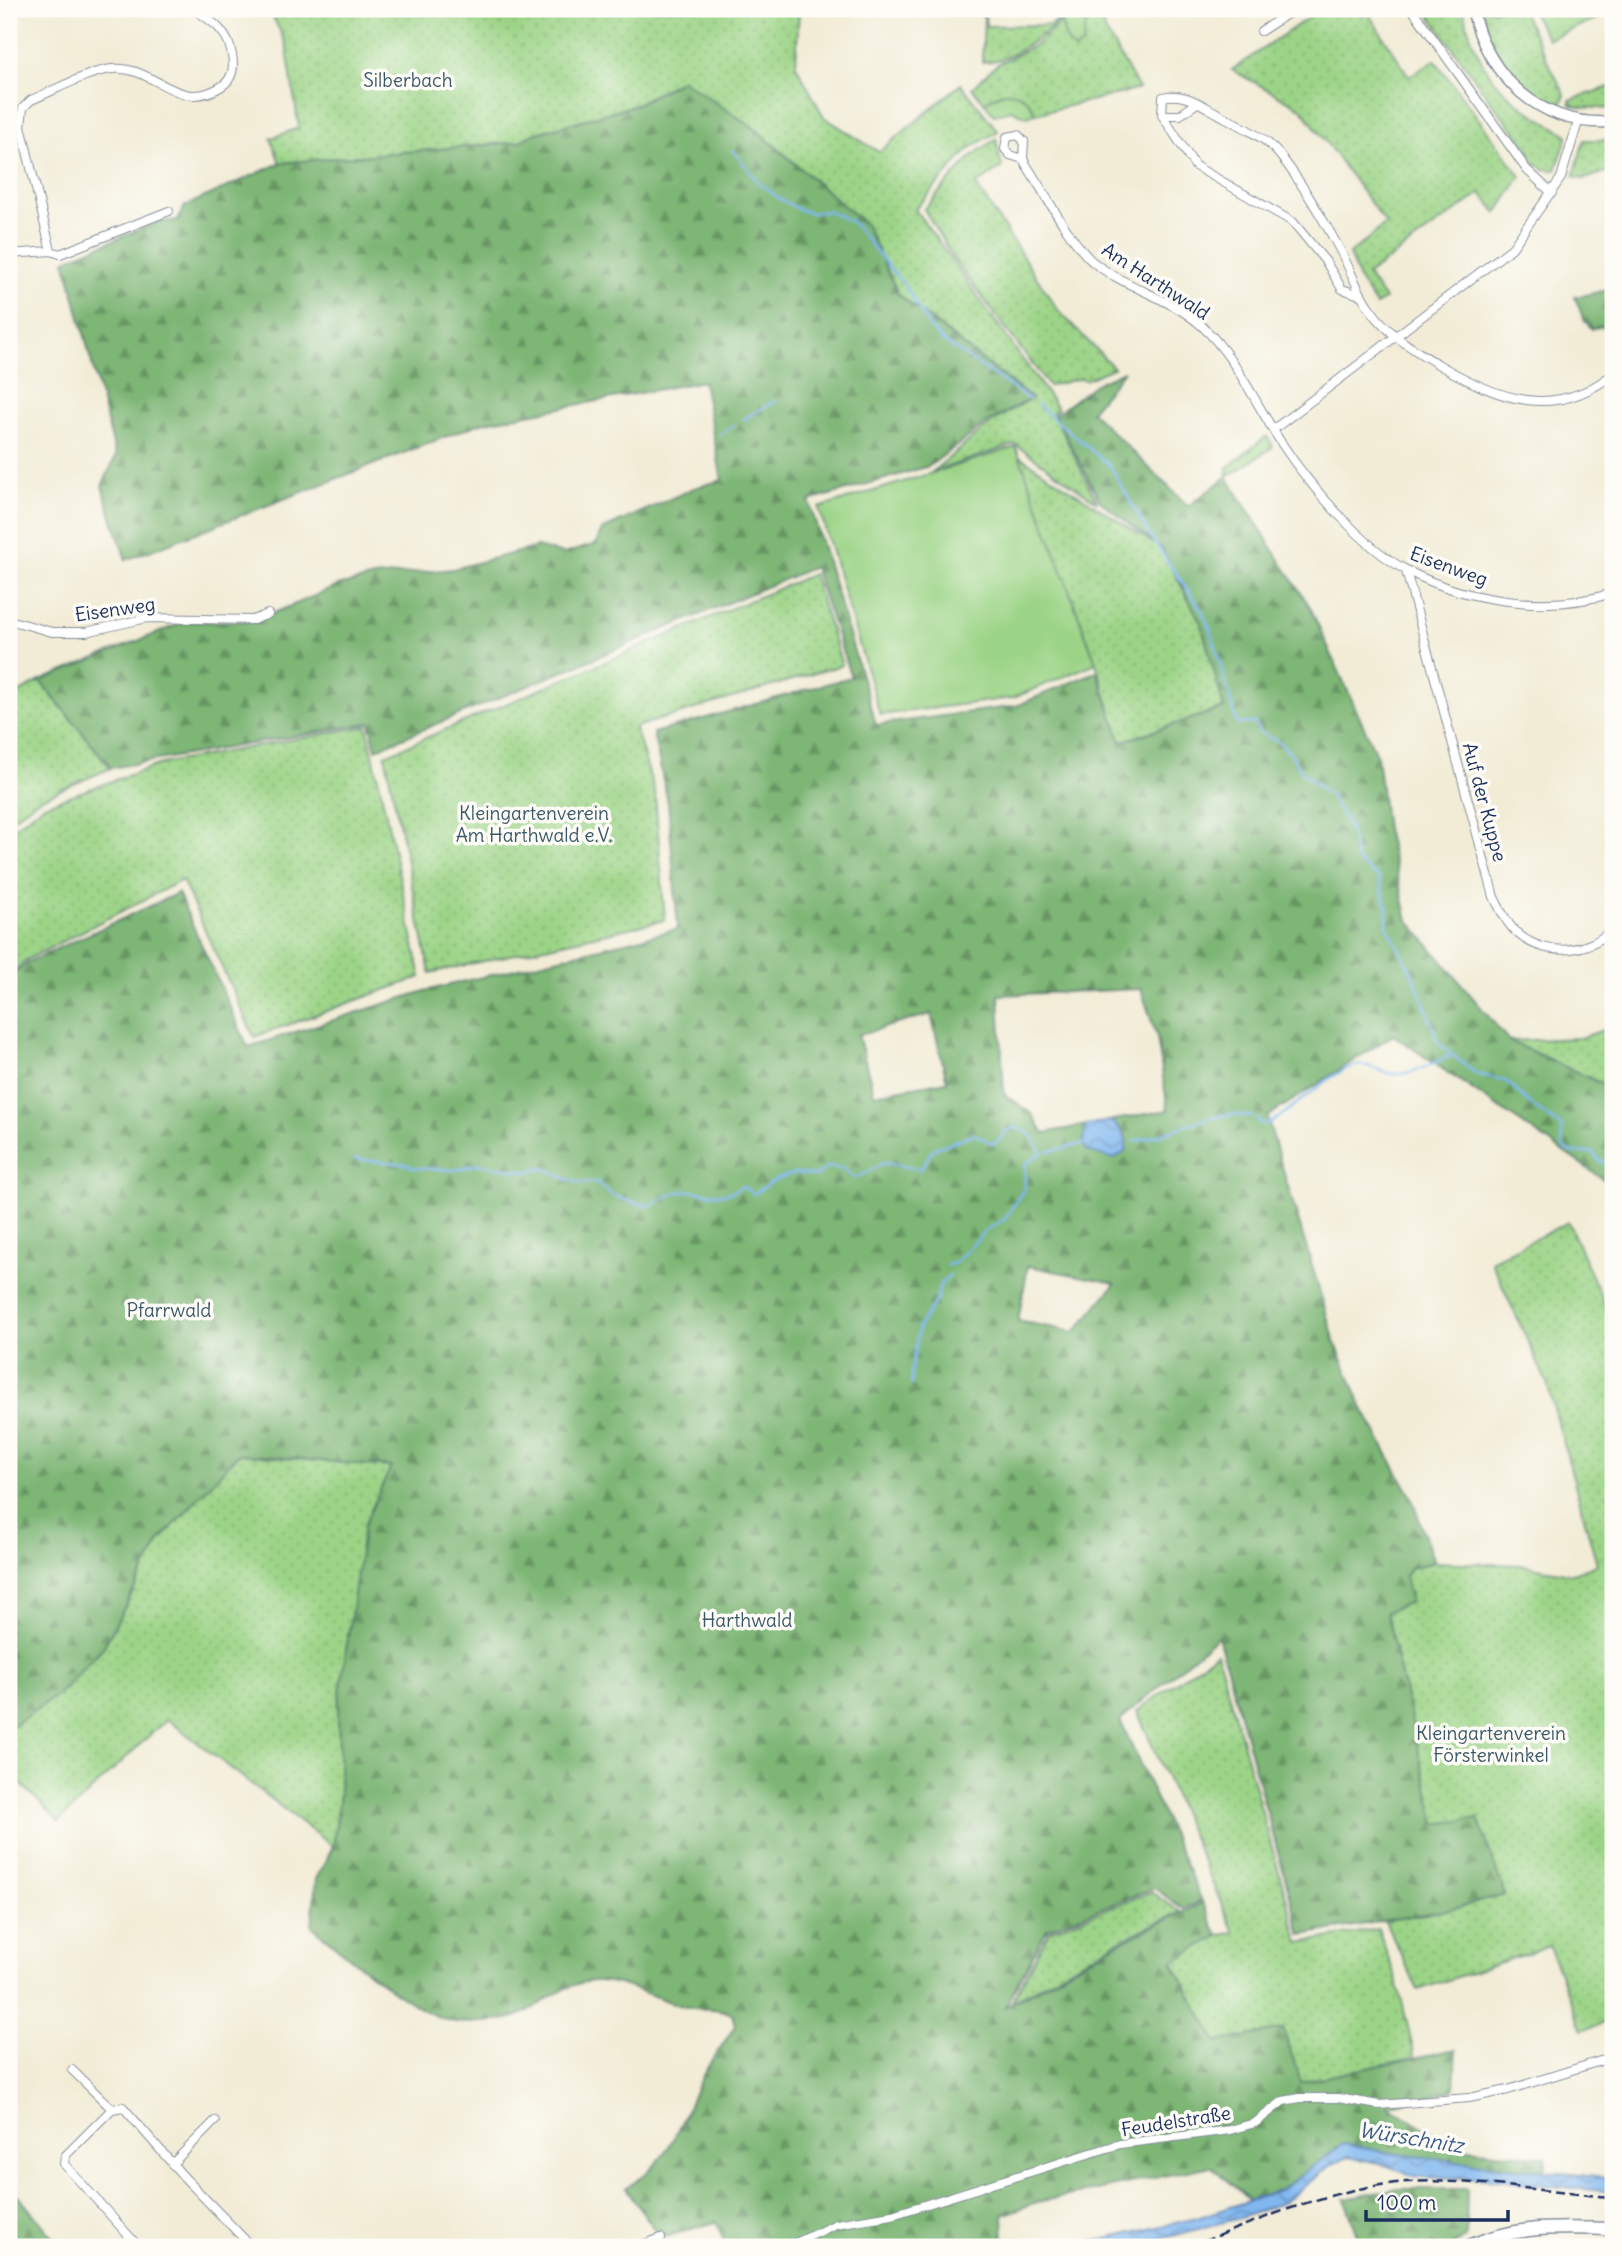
<svg xmlns="http://www.w3.org/2000/svg" width="1622" height="2256" font-family="Delius,sans-serif">
	<style>
		.grass { fill: url(#grass-dots); stroke: #5c8272; stroke-width: 2 }
		.forest { fill: url(#forest-firs); stroke: #4c7269; stroke-width: 2; fill-rule: evenodd }
		.park { fill: #9cd487; stroke: #5c8272; stroke-width: 2 }
		.water { fill: url(#water-waves); stroke: #4e73a6; stroke-width: 2 }
		.lines { fill: none; stroke-linecap: round; stroke-linejoin: round }
		.stream { stroke: #80b7ef; stroke-width: 2.5 }
		.minor-casing { stroke: #868e9a; stroke-width: 10 }
		.secondary-casing { stroke: #868e9a; stroke-width: 13 }
		.primary-casing { stroke: #868e9a; stroke-width: 15 }
		.minor { stroke: #fff; stroke-width: 8 }
		.secondary { stroke: #fff; stroke-width: 10 }
		.primary { stroke: #fff; stroke-width: 12 }
		.rail { stroke: #1b2f5e; stroke-width: 2.5; stroke-dasharray: 10 5; stroke-linecap: butt }
		.labels { text-anchor: middle; stroke-width: 7; stroke-linejoin: round; paint-order: stroke }
		.park-label { font-size: 19px; fill: #3b5868; stroke: #fdfcf7 }
		.street-label { font-size: 19px; fill: #1b2f5e; stroke: #fdfcf7 }
		.water-label { font-size: 21px; font-style: italic; fill: #39588a; stroke: #fdfcf7 }
	</style>
	<defs>
		<pattern id="grass-dots" width="8" height="8" patternUnits="userSpaceOnUse" patternTransform="scale(1.75)"><rect width="8" height="8" fill="#9cd487"/><path d="M2 2h.1M6 6h.1" fill="none" stroke="#86b677" stroke-width="1.8" stroke-linecap="round"/></pattern>
		<pattern id="forest-firs" width="22" height="20" patternUnits="userSpaceOnUse" patternTransform="scale(1.75)"><rect width="22" height="20" fill="#7db674"/><path d="M5 1l3.5 6h-7zM16 11l3.5 6h-7z" fill="#669462"/></pattern>
		<pattern id="water-waves" width="16" height="10" patternUnits="userSpaceOnUse" patternTransform="scale(1.75)"><rect width="16" height="10" fill="#80b7ef"/><path d="M0 5q4-4 8 0t8 0" fill="none" stroke="#6895c5"/></pattern>
	</defs>
	<rect width="100%" height="100%" fill="#fdfcf7"/>
	<filter id="ink" filterUnits="userSpaceOnUse"><feTurbulence type="fractalNoise" baseFrequency=".0143" numOctaves="2"/><feDisplacementMap in="SourceGraphic" scale="14" xChannelSelector="R" yChannelSelector="G"/><feConvolveMatrix kernelMatrix="1 2 1 2 8 2 1 2 1" color-interpolation-filters="sRGB"/></filter>
	<filter id="wash" filterUnits="userSpaceOnUse"><feTurbulence type="fractalNoise" baseFrequency=".00686" numOctaves="4" result="noise"/><feDisplacementMap in="SourceGraphic" scale="28" xChannelSelector="R" yChannelSelector="G"/><feGaussianBlur stdDeviation="1.57" result="paint"/><feColorMatrix in="noise" values="0 0 0 0 0 0 0 0 0 0 0 0 0 0 0 0 0 1.4 0 .05"/><feComposite in="paint" operator="in"/></filter>
	<g filter="url(#wash)">
		<rect width="100%" height="100%" fill="#f2ecd6"/>
		<g class="grass">
			<path d="M269,9H799L796,65L824,117L879,152L961,84L998,131L969,149L915,209L1058,409L1053,413L1097,502L1015,444L932,472L991,423L1031,398L898,294L866,225L754,128L682,80L635,105L534,134L518,142L280,163L271,138L299,128L286,43Z"/>
			<path d="M975,9L985,15L986,26L1050,25L1073,9C1048,29 1017,62 982,62L984,17Z"/>
			<path d="M1087,9H1098L1105,30L1139,89L1035,114L1032,106L1004,92L984,102L972,88L996,65L1034,46L1063,20L1062,28L1083,45Z"/>
			<path d="M1321,9H1344L1364,15L1366,9H1380L1370,16L1409,76L1435,60L1521,176L1497,213L1481,193L1367,275L1385,299L1376,305L1360,282L1349,254L1386,224L1301,108L1232,70Z"/>
			<path d="M1425,9H1463C1479,79 1507,100 1568,135L1556,170L1543,169L1528,157L1530,151L1488,98Z"/>
			<path d="M1482,9H1521L1565,95L1561,104C1518,89 1491,54 1482,9Z"/>
			<path d="M1613,86V109L1578,107L1570,104V100Z"/>
			<path d="M996,139L1002,167L976,185L1058,310L1114,368L1085,380L1081,378L1049,386L953,258L924,209L973,155Z"/>
			<path d="M1584,140H1613V170L1584,179L1574,176Z"/>
			<path d="M1267,436L1273,447L1227,477L1228,467Z"/>
			<path d="M1019,456L1162,549L1201,623L1224,708L1120,742L1096,663Z"/>
			<path d="M813,574L842,665L635,727L655,793L665,920L430,973L385,755Z"/>
			<path d="M40,681L111,768L39,799L9,821V698Z"/>
			<path d="M367,726L421,977L254,1037L182,880L26,960L9,975V831L44,805L161,764Z"/>
			<path d="M1613,1027V1089L1509,1041L1580,1038Z"/>
			<path d="M1568,1222L1613,1323V2020L1582,2030L1549,1946L1418,1990L1384,1919L1453,1909L1386,1612L1410,1568L1434,1562L1521,1565L1570,1574L1597,1564L1547,1383L1491,1261Z"/>
			<path d="M238,1454L392,1467L364,1526L338,1707L340,1794L333,1847L167,1719L59,1821L9,1772V1728L59,1694L104,1646L161,1539Z"/>
			<path d="M1217,1653L1299,1943L1378,1929L1398,1984L1415,2058L1300,2083L1217,2042L1172,1961L1218,1936L1234,1932L1137,1711Z"/>
			<path d="M1151,1892L1181,1912L1122,1939L1012,2001L1049,1931Z"/>
		</g>
		<g class="forest">
			<path d="M682,80L754,128L866,225L898,294L1031,399L990,421L929,466L809,501L876,725L1016,706L1097,671L1121,742L1224,708L1201,623L1162,549L1100,501L1055,415L1095,384L1124,371L1091,411L1188,506L1227,477L1310,607L1377,756L1386,829L1408,920L1509,1041L1613,1089V1181L1603,1179L1393,1035L1267,1117L1335,1342L1363,1409L1411,1496L1434,1562L1410,1568L1405,1576L1411,1602L1386,1612L1436,1824L1478,1818L1505,1895L1453,1909L1301,1935L1218,1636L1120,1720L1202,1901L1184,1909L1154,1888L1047,1929L1005,2007L1120,1942L1203,1903L1218,1936L1172,1962L1217,2042L1283,2029L1301,2082L1456,2049L1454,2090L1388,2106L1458,2148L1546,2157L1545,2172L1395,2154L1343,2144L1281,2190L1250,2201L1211,2166L1034,2203L1003,2215L1004,2247H726L716,2222L661,2238L626,2188C676,2157 677,2125 702,2077C711,2060 724,2043 735,2026L732,2014C717,2006 702,2010 686,2007C656,2000 625,1980 594,1981C567,1982 545,2002 523,2014C509,2021 467,2025 451,2021C412,2012 344,1953 312,1926L316,1879L333,1847L340,1794L338,1707L364,1525L391,1467L238,1454L161,1539L104,1646L59,1694L9,1728V978L28,962L178,893L248,1047L425,991L678,929L668,803L653,733L851,677L814,567L376,749L370,723L111,768L40,681L184,622L255,621L338,586L374,577L453,569L537,547L564,554L596,544L602,530L694,488L722,480L703,381L481,423L126,560L102,486L116,456L65,260L158,222L178,220L185,206L280,163L518,142L534,134L635,105ZM1141,989L1157,1037L1168,1110L1044,1133L1032,1114L1004,1094L999,995ZM931,1014L947,1081L874,1094L858,1035ZM1028,1266L1115,1283V1284L1075,1332L1018,1321Z"/>
			<path d="M1613,285V339L1602,326L1592,329L1584,320L1575,297L1608,290Z"/>
			<path d="M9,2185L61,2247H9Z"/>
			<path d="M1394,2189H1467L1466,2239L1449,2247H1361L1345,2199Z"/>
		</g>
		<g class="park">
			<path d="M1078,9H1087L1083,45L1074,50C1066,41 1062,33 1063,20Z"/>
			<path d="M1530,9H1613V12L1548,39Z"/>
			<path d="M1004,92C1020,91 1030,99 1035,114L1027,117L1011,110L994,115L984,102Z"/>
			<path d="M1016,447L1096,663L1013,698L880,715L819,508Z"/>
		</g>
		<g class="water">
			<path d="M1110,1121C1122,1126 1128,1138 1126,1151L1114,1159L1087,1151L1083,1144L1086,1125Z"/>
			<path d="M1343,2144L1395,2154L1613,2179V2192L1474,2178L1417,2177L1380,2163L1349,2157L1334,2163L1284,2202L1243,2217L1131,2247H1070L1197,2218L1281,2190Z"/>
		</g>
		<g class="lines">
			<g class="stream">
				<path d="M733,150L758,182L780,199L798,209L811,213L829,211L852,222L905,286L931,329L943,341L1029,399"/>
				<path d="M1038,405L1110,466L1152,539L1201,609L1211,631L1237,724L1254,723L1259,732L1279,742L1292,755L1301,771L1330,796L1350,829L1356,860L1379,878L1387,907V926L1414,977L1440,1045L1476,1074L1503,1080L1512,1086L1531,1105L1562,1127C1559,1153 1567,1155 1591,1152L1601,1162L1613,1161"/>
				<path d="M744,419L775,401"/>
				<path d="M720,434L735,425"/>
				<path d="M1256,1119L1263,1125C1280,1123 1326,1074 1353,1066C1370,1061 1382,1076 1399,1074C1416,1073 1435,1062 1450,1056"/>
				<path d="M1134,1141C1173,1136 1211,1106 1252,1117"/>
				<path d="M1049,1151L1083,1144"/>
				<path d="M355,1159L406,1164L414,1168L456,1170L478,1164L527,1172L544,1168C566,1178 573,1186 598,1182C609,1199 630,1201 648,1206C657,1202 669,1195 678,1192C700,1187 723,1203 742,1186L754,1194L775,1180L795,1173L816,1176L828,1167L845,1169L852,1177H858L884,1163L921,1169L933,1149L974,1134L993,1144L1001,1139L1004,1132L1016,1127L1032,1135L1041,1153"/>
				<path d="M947,1265L955,1263L986,1230L1005,1219L1025,1187V1164L1043,1152"/>
				<path d="M912,1385L911,1373L919,1327L936,1300L940,1285L949,1275"/>
			</g>
		</g>
	</g>
	<g filter="url(#ink)">
		<g class="lines">
			<g class="minor-casing">
				<g id="minor">
					<path d="M1412,9L1527,170L1552,193"/>
					<path d="M1261,31L1295,9"/>
					<path d="M1197,103L1180,115H1162L1163,97C1184,92 1200,104 1217,113C1234,123 1253,131 1268,143C1292,164 1326,224 1342,254C1352,273 1358,293 1371,310C1390,336 1414,350 1441,366C1499,399 1554,421 1613,374"/>
					<path d="M1162,115L1195,166L1293,222L1326,262L1342,289L1360,295"/>
					<path d="M1023,159L1010,155L1005,149L1007,137L1018,135L1024,141L1023,159L1027,166C1044,192 1071,243 1093,262C1126,288 1171,298 1202,326C1235,356 1258,408 1282,444C1309,485 1364,549 1408,571C1468,602 1548,613 1613,593"/>
					<path d="M51,251L21,126L23,108L31,100C56,90 86,72 112,69C154,64 177,115 222,86C236,77 234,60 230,47C225,29 208,18 193,9"/>
					<path d="M9,254L51,251L60,254L169,211"/>
					<path d="M1274,429L1512,248L1561,178L1578,122"/>
					<path d="M1406,571L1494,897C1500,909 1505,921 1514,930C1540,957 1588,956 1613,928"/>
					<path d="M9,620L52,632H86L147,618L253,620L268,614"/>
					<path d="M72,2070L112,2109"/>
					<path d="M172,2164L215,2121"/>
					<path d="M139,2247L64,2164L65,2156L112,2109L123,2107L183,2176L252,2247"/>
					<path d="M637,2247L661,2238"/>
					<path d="M787,2247L836,2224L892,2215L1120,2144L1230,2130L1255,2123L1283,2101L1300,2098H1338L1379,2105L1469,2098L1508,2090L1613,2057"/>
				</g>
			</g>
			<g class="secondary-casing">
				<path id="secondary" d="M1472,9C1488,77 1540,127 1613,122"/>
			</g>
			<g class="primary-casing">
				<path id="primary" d="M1467,2247C1520,2224 1556,2228 1613,2229"/>
			</g>
			<use href="#minor" class="minor"/>
			<use href="#secondary" class="secondary"/>
			<use href="#primary" class="primary"/>
			<path class="rail" d="M1189,2247C1260,2220 1329,2188 1407,2182C1476,2178 1545,2193 1613,2197"/>
		</g>
	</g>
	<g class="labels">
		<g class="park-label">
			<text x="408" y="87">Silberbach</text>
			<text x="534" y="820">Kleingartenverein<tspan x="534" dy="22">Am Harthwald e.V.</tspan></text>
			<text x="169" y="1317">Pfarrwald</text>
			<text x="747" y="1627">Harthwald</text>
			<text x="1491" y="1740">Kleingartenverein<tspan x="1491" dy="22">Försterwinkel</tspan></text>
		</g>
		<g class="street-label">
			<text transform="translate(1156 281) rotate(33)" y="7">Am Harthwald</text>
			<text transform="translate(1449 566) rotate(20)" y="7">Eisenweg</text>
			<text transform="translate(115 609) rotate(-8)" y="7">Eisenweg</text>
			<text transform="translate(1485 802) rotate(75)" y="7">Auf der Kuppe</text>
			<text transform="translate(1176 2121) rotate(-9)" y="7">Feudelstraße</text>
		</g>
		<g class="water-label">
			<text transform="translate(1411 2138) rotate(9)" y="7">Würschnitz</text>
		</g>
	</g>
	<rect width="1622" height="2256" fill="none" stroke="#fdfcf7" stroke-width="35"/>
	<path d="M1366 2210v10h142v-10" fill="none" stroke="#1b2f5e" stroke-width="3.5"/>
	<text x="1377" y="2210" font-size="21" fill="#1b2f5e" stroke="#fdfcf7" stroke-width="5" paint-order="stroke">100 m</text>
</svg>
